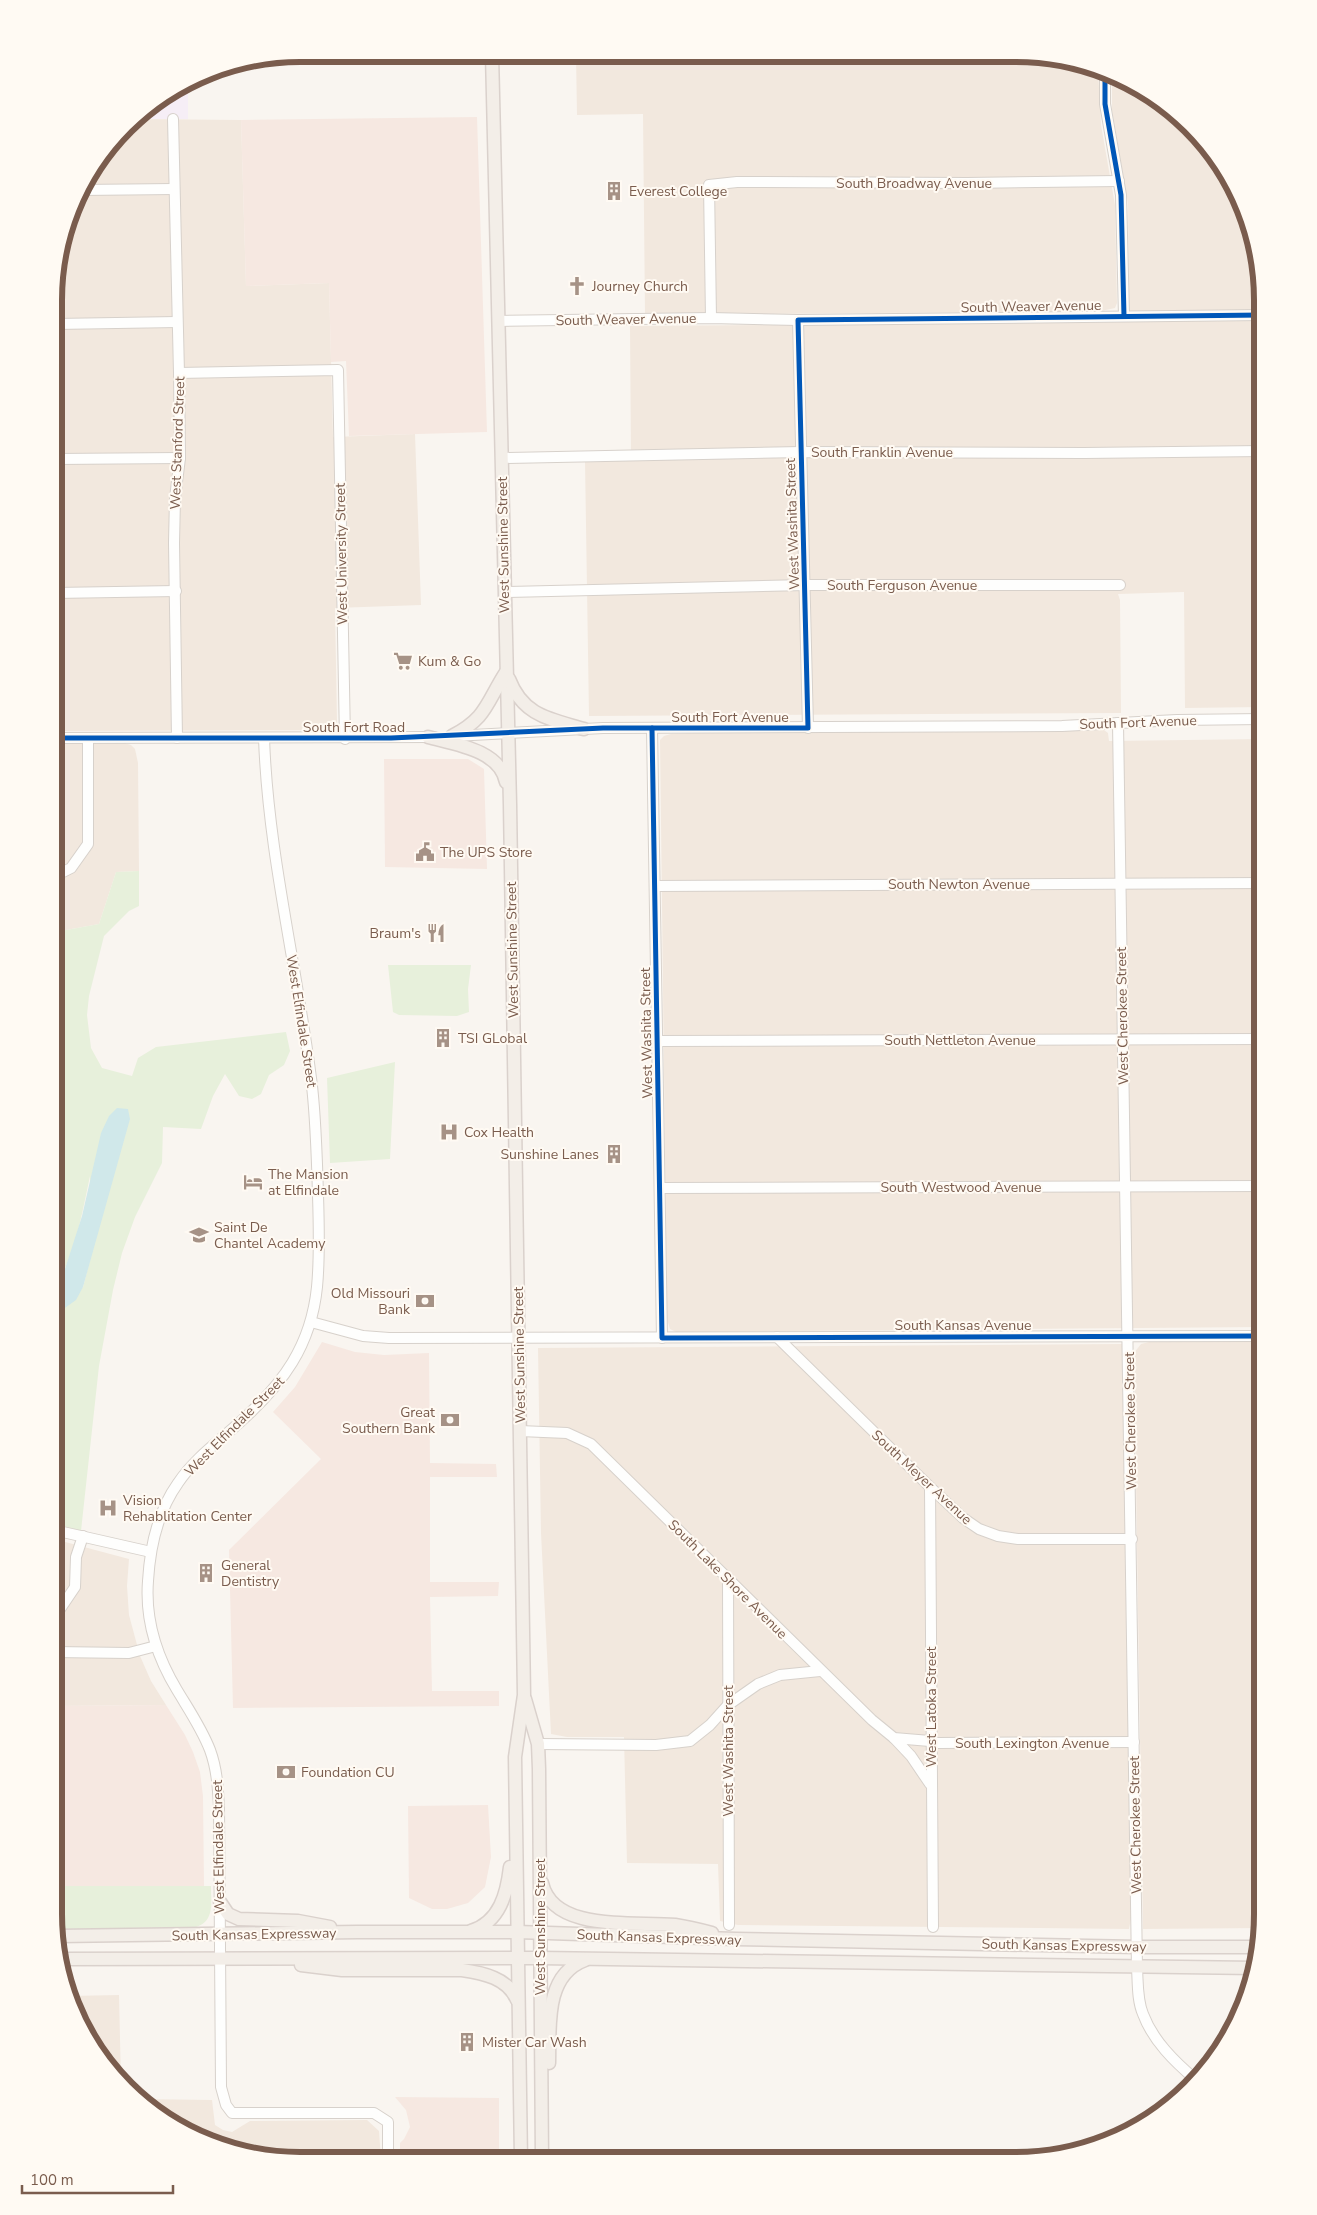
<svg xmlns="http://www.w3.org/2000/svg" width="1317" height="2215" font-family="'Nunito Sans',sans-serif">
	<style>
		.residential { fill: #f2e8de }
		.commercial { fill: #f6e8e1 }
		.education { fill: #f6eef6 }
		.green { fill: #e7f0db }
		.water { fill: #d0e8ea }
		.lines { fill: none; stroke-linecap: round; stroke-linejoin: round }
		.minor-casing { stroke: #d7d1cb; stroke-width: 12 }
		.major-casing { stroke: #dad1cc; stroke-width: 15 }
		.minor { stroke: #fefefd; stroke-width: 10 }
		.major { stroke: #f3eee8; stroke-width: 12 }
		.cycleway-casing { stroke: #fffaf3; stroke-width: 8 }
		.cycleway { stroke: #0057b8; stroke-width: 5 }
		.labels { text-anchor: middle; stroke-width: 4; stroke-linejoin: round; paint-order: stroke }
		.street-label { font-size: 14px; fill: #7a5c4d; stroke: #fffaf3 }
		.poi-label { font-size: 14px; fill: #7a5c4d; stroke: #fffaf3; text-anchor: start }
		.rim { fill: none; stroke: #7a5c4d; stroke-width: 6 }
	</style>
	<rect width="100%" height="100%" fill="#f9f5f0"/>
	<g class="residential">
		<path d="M576,55L1049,56L1098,69L1101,125L1115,205L1117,303L1115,308L1101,311L645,315L643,114L577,115Z"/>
		<path d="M1112,73L1167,105L1212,151L1245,207L1263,301V707L1185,708L1184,592L1118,594L1120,600L1121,713L589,716L585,461L631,459L630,326L1129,322L1128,203L1112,110Z"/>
		<path d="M135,119L241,120L246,286L329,283L333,437L415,434L421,605L335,608L337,721L336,727L331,730L55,731L56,269L79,191Z"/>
		<path d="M1104,730L1108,733L1109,741L1263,739V1327L676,1332L670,1329L667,1319L660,740L664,736L671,734L710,732Z"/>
		<path d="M55,743H124L131,745L135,749L138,763L139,871L116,872L99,924L55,932Z"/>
		<path d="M1263,1341V1928L1143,1929L1134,1353L1141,1344L1149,1342Z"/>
		<path d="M1122,1344L1132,1913L1129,1929L738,1925L720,1921L718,1864L627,1863L624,1737H567L551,1734L541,1533L538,1348Z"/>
		<path d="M54,1539L129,1559L127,1586L129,1615L140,1656L151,1681L166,1705L54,1706Z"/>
		<path d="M119,1995L121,2081L105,2064L72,2008L70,1996Z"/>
		<path d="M139,2099L212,2100L215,2125L223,2130L232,2132L250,2121L367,2120L379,2131L381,2159H269L206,2142L150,2110Z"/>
	</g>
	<g class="commercial">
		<path d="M477,117L487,432L349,436L346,361L331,362L329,283L246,286L241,120Z"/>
		<path d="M384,759H468L484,769L487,869L385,867Z"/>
		<path d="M322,1342L355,1352L384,1355L429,1353L430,1463L496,1464L497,1477H430V1582H499L498,1596L430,1597L432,1691H499V1706L233,1708L229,1550L321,1459L273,1412L295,1387Z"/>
		<path d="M166,1705L185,1735L193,1752L200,1772L203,1796L204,1886H54V1820L60,1819V1774H54V1706Z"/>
		<path d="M488,1805L491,1857L485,1887L468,1903L447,1909H432L409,1898L408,1806Z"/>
		<path d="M395,2097L499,2098V2160H400V2143L404,2139L410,2127L406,2110Z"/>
	</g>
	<path class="education" d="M188,84V119H135L138,115Z"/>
	<g class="green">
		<path d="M139,871V906L129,911L104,936L89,996L87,1015L91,1048L102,1068L132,1076L138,1058L156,1047L286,1032L290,1051L284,1065L269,1075L261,1094L252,1099L239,1096L225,1074L213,1096L201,1129L163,1127L162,1163L135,1217L122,1253L113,1290L99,1366L81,1531L54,1523L55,1315L83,1287L90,1260V1176C82,1213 76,1254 55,1287V932L99,924L116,872Z"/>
		<path d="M388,965H471L468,989L469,1012L457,1016L399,1015L393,1012Z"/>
		<path d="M395,1062L390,1159L330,1163L327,1078Z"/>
		<rect x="54" y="1774" width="6" height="46"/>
		<path d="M54,1886H211C211,1903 215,1921 196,1927L57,1929L54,1914Z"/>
	</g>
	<path class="water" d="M117,1108L128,1109L130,1119L83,1287L76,1300L55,1315V1287L64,1272L82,1216L101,1133L109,1116Z"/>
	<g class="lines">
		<g class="minor-casing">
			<g id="minor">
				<path d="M1105,71V104L1121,195L1124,316"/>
				<path d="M173,119L179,373L180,458L175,498L174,543L177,738"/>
				<path d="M81,190L174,189"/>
				<path d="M711,318L709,185L737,182L967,183L1119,181"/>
				<path d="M798,320L808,728"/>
				<path d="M498,321L711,318L798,320L1263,315"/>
				<path d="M56,324L177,322"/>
				<path d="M179,373L338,370L345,739"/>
				<path d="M502,458L801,452L1084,453L1263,451"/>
				<path d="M56,459L180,458"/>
				<path d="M504,592L806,585H1120"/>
				<path d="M55,593L176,591"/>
				<path d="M1118,723L1137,1968C1138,1983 1137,2000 1143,2014C1153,2041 1175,2062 1196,2080"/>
				<path d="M652,728L662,1338"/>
				<path d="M454,736L603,728L1062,726L1177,720L1263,719"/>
				<path d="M55,738L434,737"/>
				<path d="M264,738C268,855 298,970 312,1086C316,1122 317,1159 318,1195C319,1226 320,1256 317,1287C311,1346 283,1384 239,1423C218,1442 194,1459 178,1483C158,1511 150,1547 148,1581C145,1620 157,1657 177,1690C189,1710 202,1729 210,1750C217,1769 218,1788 219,1807L221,2087L226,2105L232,2113H374L388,2122V2159"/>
				<path d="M55,876L71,868L88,844V738"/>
				<path d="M655,886L1263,883"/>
				<path d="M657,1041L1263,1039"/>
				<path d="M660,1188L1263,1186"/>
				<path d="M311,1322L363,1336L389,1338L1263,1336"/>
				<path d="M777,1337L930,1487L963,1518L979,1529L998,1536L1018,1539H1132"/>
				<path d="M520,1431L567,1433L591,1444L872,1720L894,1738L930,1741L938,1743L1134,1742"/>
				<path d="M930,1487L933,1927"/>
				<path d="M54,1530L151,1552"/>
				<path d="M728,1578L729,1925"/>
				<path d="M54,1618L75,1587L76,1557L83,1536"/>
				<path d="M54,1652L129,1653L156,1646"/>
				<path d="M894,1738L911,1756L930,1784"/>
				<path d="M538,1744L656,1745L690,1741L710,1725L728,1705L758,1684L780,1675L820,1671"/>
			</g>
		</g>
		<g class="major-casing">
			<g id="major">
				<path d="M492,54L510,804L524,1695L515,1757L521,2160"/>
				<path d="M509,679C523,716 550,719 584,729"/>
				<path d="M452,736C487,718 486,703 506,672"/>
				<path d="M428,737C454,744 500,750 506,782"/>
				<path d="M525,1699L538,1744L539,1769L542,2160"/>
				<path d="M542,1883C553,1933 636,1921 675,1925C687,1927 700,1930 712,1933"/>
				<path d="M220,1902L228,1914L239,1919L298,1921L330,1927"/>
				<path d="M471,1931C500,1922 507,1893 510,1867"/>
				<path d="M58,1936L357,1932H517L736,1939L1137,1947H1259"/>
				<path d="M63,1959L540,1958L1255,1968"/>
				<path d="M301,1965L342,1970H462C483,1973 508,1978 517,2000"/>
				<path d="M549,2063C550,2027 544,1975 585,1960"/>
			</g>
		</g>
		<use href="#minor" class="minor"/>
		<use href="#major" class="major"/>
		<g class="cycleway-casing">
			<g id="cycleway">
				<path d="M1105,71V104L1121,195L1124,316"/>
				<path d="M652,728L662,1338L1263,1336"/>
				<path d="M55,738H391L603,728H808L798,320L1263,315"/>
			</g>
		</g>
		<use href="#cycleway" class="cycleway"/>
	</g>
	<defs>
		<g id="building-bare" transform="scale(1.5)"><path d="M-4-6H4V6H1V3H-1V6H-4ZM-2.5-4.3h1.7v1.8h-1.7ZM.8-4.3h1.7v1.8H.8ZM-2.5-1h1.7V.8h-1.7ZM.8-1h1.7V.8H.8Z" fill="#a69286" stroke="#fffaf3" stroke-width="2.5" paint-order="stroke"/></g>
		<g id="church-bare" transform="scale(1.5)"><path d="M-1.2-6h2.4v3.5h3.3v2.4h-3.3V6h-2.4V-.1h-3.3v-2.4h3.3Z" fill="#a69286" stroke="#fffaf3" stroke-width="2.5" paint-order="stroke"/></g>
		<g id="supermarket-bare" transform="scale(1.5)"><path d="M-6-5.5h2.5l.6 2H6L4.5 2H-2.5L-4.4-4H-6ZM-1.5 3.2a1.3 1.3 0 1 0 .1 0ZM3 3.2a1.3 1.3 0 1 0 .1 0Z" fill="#a69286" stroke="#fffaf3" stroke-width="2.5" paint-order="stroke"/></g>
		<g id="civic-bare" transform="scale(1.5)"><path d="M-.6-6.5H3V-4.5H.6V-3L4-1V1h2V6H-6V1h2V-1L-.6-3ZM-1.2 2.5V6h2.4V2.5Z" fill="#a69286" stroke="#fffaf3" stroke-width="2.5" paint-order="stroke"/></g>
		<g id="restaurant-bare" transform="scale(1.5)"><path d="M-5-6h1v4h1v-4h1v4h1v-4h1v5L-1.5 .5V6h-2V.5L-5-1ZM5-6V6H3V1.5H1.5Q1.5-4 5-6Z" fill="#a69286" stroke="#fffaf3" stroke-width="2.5" paint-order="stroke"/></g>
		<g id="hospital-bare" transform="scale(1.5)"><path d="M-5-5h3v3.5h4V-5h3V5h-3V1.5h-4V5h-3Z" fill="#a69286" stroke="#fffaf3" stroke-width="2.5" paint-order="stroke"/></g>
		<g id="hotel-bare" transform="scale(1.5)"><path d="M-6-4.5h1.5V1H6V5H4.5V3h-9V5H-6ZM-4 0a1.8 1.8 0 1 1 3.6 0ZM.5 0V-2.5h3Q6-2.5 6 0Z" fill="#a69286" stroke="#fffaf3" stroke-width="2.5" paint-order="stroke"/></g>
		<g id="school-bare" transform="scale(1.5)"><path d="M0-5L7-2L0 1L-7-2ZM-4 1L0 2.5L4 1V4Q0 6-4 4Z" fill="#a69286" stroke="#fffaf3" stroke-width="2.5" paint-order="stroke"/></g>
		<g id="bank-bare" transform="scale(1.5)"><path d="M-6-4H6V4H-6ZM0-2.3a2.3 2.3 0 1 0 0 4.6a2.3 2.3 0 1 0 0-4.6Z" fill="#a69286" stroke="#fffaf3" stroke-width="2.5" paint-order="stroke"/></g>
	</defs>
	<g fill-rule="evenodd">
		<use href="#building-bare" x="614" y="191"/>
		<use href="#church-bare" x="577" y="286"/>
		<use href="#supermarket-bare" x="403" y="661"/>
		<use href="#civic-bare" x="425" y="852"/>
		<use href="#restaurant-bare" x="436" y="933"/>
		<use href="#building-bare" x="443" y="1038"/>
		<use href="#hospital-bare" x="449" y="1132"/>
		<use href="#building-bare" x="614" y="1154"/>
		<use href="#hotel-bare" x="253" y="1182"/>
		<use href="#school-bare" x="199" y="1235"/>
		<use href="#bank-bare" x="425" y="1301"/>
		<use href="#bank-bare" x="450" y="1420"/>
		<use href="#hospital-bare" x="108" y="1508"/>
		<use href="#building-bare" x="206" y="1573"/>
		<use href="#bank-bare" x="286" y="1772"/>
		<use href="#building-bare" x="467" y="2042"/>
	</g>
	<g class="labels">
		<g class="street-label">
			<text x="914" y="188">South Broadway Avenue</text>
			<text transform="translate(1031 306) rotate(-1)" y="5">South Weaver Avenue</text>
			<text transform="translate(626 319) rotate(-1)" y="5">South Weaver Avenue</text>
			<text transform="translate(177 443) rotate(-88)" y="5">West Stanford Street</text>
			<text x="882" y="457">South Franklin Avenue</text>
			<text transform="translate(792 524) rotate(-92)" y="5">West Washita Street</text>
			<text transform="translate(503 545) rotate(-91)" y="5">West Sunshine Street</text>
			<text transform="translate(341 554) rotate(-91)" y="5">West University Street</text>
			<text x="902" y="590">South Ferguson Avenue</text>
			<text x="730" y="722">South Fort Avenue</text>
			<text transform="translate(1138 722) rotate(-2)" y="5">South Fort Avenue</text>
			<text x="354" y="732">South Fort Road</text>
			<text x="959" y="889">South Newton Avenue</text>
			<text transform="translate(512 950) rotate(-91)" y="5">West Sunshine Street</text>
			<text transform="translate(1122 1016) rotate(-91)" y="5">West Cherokee Street</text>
			<text transform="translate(302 1021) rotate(81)" y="5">West Elfindale Street</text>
			<text transform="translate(646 1033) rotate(-91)" y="5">West Washita Street</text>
			<text x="960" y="1045">South Nettleton Avenue</text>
			<text x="961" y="1192">South Westwood Avenue</text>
			<text x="963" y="1330">South Kansas Avenue</text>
			<text transform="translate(519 1355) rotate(-91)" y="5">West Sunshine Street</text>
			<text transform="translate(1130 1421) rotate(-91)" y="5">West Cherokee Street</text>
			<text transform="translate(234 1426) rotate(-45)" y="5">West Elfindale Street</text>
			<text transform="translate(922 1477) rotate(43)" y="5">South Meyer Avenue</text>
			<text transform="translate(728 1579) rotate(45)" y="5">South Lake Shore Avenue</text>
			<text transform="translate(931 1707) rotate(-90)" y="5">West Latoka Street</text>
			<text x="1032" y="1748">South Lexington Avenue</text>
			<text transform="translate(728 1751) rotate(-90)" y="5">West Washita Street</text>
			<text transform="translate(1135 1825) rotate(-91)" y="5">West Cherokee Street</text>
			<text transform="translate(218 1847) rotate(-91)" y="5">West Elfindale Street</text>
			<text transform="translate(540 1927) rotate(-90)" y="5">West Sunshine Street</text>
			<text transform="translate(254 1934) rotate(-1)" y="5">South Kansas Expressway</text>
			<text transform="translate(659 1937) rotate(2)" y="5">South Kansas Expressway</text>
			<text transform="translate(1064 1945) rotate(1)" y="5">South Kansas Expressway</text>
		</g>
		<g class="poi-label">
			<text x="629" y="196">Everest College</text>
			<text x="592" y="291">Journey Church</text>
			<text x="418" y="666">Kum &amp; Go</text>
			<text x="440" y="857">The UPS Store</text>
			<text x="421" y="938" text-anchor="end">Braum's</text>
			<text x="458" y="1043">TSI GLobal</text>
			<text x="464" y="1137">Cox Health</text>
			<text x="599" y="1159" text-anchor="end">Sunshine Lanes</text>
			<text x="268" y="1179">The Mansion<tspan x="268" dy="16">at Elfindale</tspan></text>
			<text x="214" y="1232">Saint De<tspan x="214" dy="16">Chantel Academy</tspan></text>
			<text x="410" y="1298" text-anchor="end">Old Missouri<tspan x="410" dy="16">Bank</tspan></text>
			<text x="435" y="1417" text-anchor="end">Great<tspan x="435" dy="16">Southern Bank</tspan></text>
			<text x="123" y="1505">Vision<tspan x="123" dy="16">Rehablitation Center</tspan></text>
			<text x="221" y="1570">General<tspan x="221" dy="16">Dentistry</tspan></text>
			<text x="301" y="1777">Foundation CU</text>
			<text x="482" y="2047">Mister Car Wash</text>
		</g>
	</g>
	<path d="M0 0H1317V2215H0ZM300 62H1016A238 238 0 0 1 1254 300V1914A238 238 0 0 1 1016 2152H300A238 238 0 0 1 62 1914V300A238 238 0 0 1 300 62Z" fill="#fffaf3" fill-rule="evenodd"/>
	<path class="rim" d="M300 62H1016A238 238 0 0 1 1254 300V1914A238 238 0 0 1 1016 2152H300A238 238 0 0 1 62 1914V300A238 238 0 0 1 300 62Z"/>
	<path d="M22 2185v8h151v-8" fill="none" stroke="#7a5c4d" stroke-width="2.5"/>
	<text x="30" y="2185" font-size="15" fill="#7a5c4d" stroke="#fffaf3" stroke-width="4" paint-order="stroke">100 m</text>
</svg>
